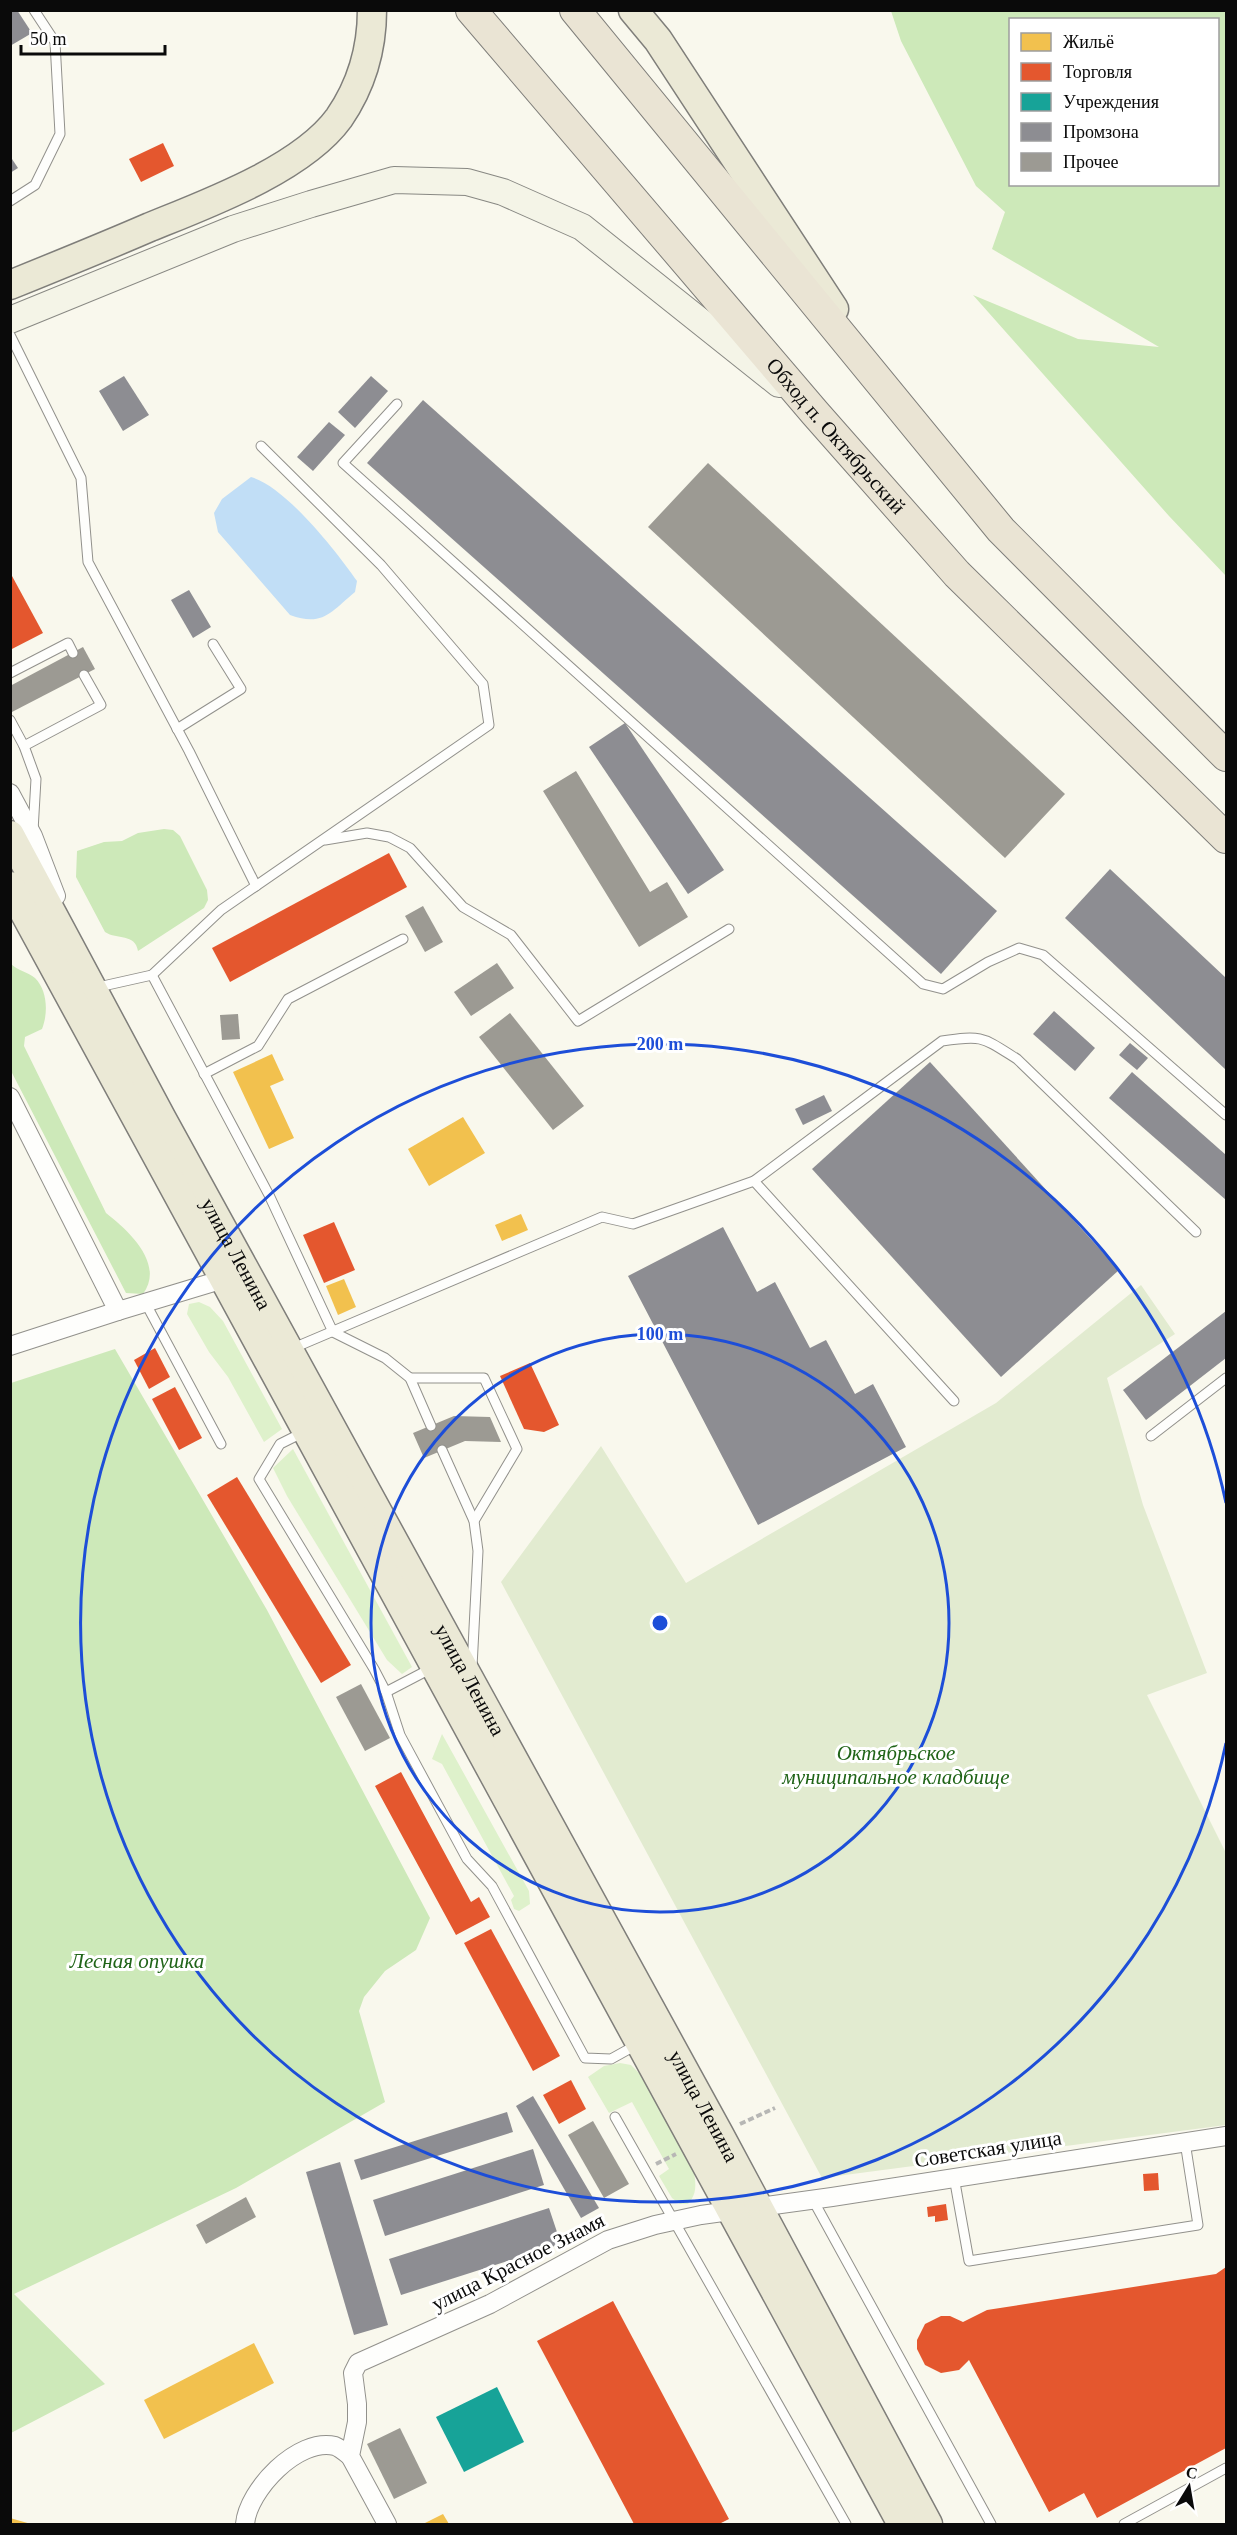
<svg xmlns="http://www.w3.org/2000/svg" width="1237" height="2535" font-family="'Times New Roman',serif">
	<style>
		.green { fill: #def1cb }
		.forest { fill: #cde9b9; fill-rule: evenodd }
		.cemetery { fill: #e2ebd0 }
		.water { fill: #c1def6 }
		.homes { fill: #f2c14e }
		.shops { fill: #e4572e }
		.public { fill: #17a398 }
		.industry { fill: #8d8d92 }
		.building { fill: #9c9a93 }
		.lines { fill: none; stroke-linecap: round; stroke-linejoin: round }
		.service-casing { stroke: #92918c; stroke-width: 11 }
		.minor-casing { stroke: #92918c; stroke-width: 20 }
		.secondary-casing { stroke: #888883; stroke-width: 28 }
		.primary-casing { stroke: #7f7e7a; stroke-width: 31 }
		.trunk-casing { stroke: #7f7e7a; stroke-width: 32 }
		.path { stroke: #b7b7b5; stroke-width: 4; stroke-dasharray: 6 3; stroke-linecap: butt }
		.service { stroke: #fefefc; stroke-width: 9 }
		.minor { stroke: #fefefc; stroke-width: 18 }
		.secondary { stroke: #f4f4e7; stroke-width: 26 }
		.primary { stroke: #ebe9d6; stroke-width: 28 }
		.trunk { stroke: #eae4d4; stroke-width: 30 }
		.ring { fill: none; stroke: #1d4ed8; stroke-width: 3 }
		.labels { text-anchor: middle; stroke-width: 6; stroke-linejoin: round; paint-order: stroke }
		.street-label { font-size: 21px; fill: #0a0a0a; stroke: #fff }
		.park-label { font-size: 21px; font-style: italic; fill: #206418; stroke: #fff }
		.centre { fill: #1d4ed8; stroke: #fff; stroke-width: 3 }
		.ring-label { font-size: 18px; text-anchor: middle; font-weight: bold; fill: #1d4ed8; stroke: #fff; stroke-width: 6; stroke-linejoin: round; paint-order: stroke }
	</style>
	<rect width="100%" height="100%" fill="#f9f8ed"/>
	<g class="green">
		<path d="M199,1302L210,1307L223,1321L282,1429L264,1442L228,1377L209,1352L187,1314L189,1304Z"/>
		<path d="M293,1449L412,1667L402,1674L387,1660L287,1496L273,1468Z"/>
		<path d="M442,1734L529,1891L530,1904L519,1911L514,1909L511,1900L514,1896L442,1764L432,1759Z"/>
		<path d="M620,2063L631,2065L640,2074L694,2172C696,2185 697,2194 688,2204H680L672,2198L659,2176L669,2169L632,2102L609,2113L588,2077L604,2066Z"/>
	</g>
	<g class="forest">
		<path d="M891,11H1226V576L1169,516L973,295L1078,339L1159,347L992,249L1005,212L976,186L901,41ZM1010,20H1218V184H1010Z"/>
		<path d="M164,829L173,830L180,836L207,890L208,900L204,908L138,951C135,933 117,940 105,932L76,877L77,851L104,842L122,841L138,833Z"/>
		<path d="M10,963C18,971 28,972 35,978C48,991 48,1014 42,1029L25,1037L24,1046L106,1213C129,1231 165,1264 143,1294L126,1293L11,1071Z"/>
		<path d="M115,1349L267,1610L430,1918L416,1950L385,1971L364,1997L359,2011L385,2102L236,2188L14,2294L105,2384L11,2433V1383Z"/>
	</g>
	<path class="cemetery" d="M1141,1285L1175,1334L1107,1378L1143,1505L1207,1673L1147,1695L1226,1853V2125L822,2178L501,1582L601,1446L686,1583L996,1403Z"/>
	<path class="water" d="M251,477C286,487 336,551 357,581L355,592C331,612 323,627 290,615L218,532L214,513L222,499Z"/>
	<g class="homes">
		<path d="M272,1054L284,1080L270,1086L294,1138L269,1149L233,1072Z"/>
		<path d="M463,1117L485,1153L429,1186L408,1149Z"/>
		<path d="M521,1214L528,1230L502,1241L495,1225Z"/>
		<path d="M344,1279L356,1307L338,1315L326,1286Z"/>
		<path d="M254,2343L274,2383L164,2439L144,2400Z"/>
		<path d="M443,2514L449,2524H423Z"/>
		<path d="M10,2518L31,2524H10Z"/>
	</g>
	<g class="shops">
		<path d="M163,143L174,166L141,182L129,159Z"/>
		<path d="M12,576L43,633L10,650V577Z"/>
		<path d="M389,853L407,887L230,982L212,948Z"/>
		<path d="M334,1222L355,1270L324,1283L303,1235Z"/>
		<path d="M155,1348L170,1377L149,1389L134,1360Z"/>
		<path d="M530,1363L559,1425L544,1432L524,1429L500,1376Z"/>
		<path d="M175,1387L202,1438L179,1450L152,1399Z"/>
		<path d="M237,1477L351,1665L321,1683L207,1495Z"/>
		<path d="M401,1772L471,1902L479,1897L490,1917L456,1935L375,1786Z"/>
		<path d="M491,1929L560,2056L533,2071L464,1943Z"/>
		<path d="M571,2080L586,2109L559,2124L543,2095Z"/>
		<path d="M1158,2173L1159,2190L1144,2191L1143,2174Z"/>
		<path d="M946,2204L948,2220L935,2222V2216L928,2217L927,2207Z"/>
		<path d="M1226,2267V2448L1097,2518L1084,2493L1049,2512L969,2360L959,2370L941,2373L925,2365L917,2349V2340L925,2324L941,2316H950L963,2322L987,2310L1216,2274Z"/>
		<path d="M613,2301L729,2519L719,2524H634L537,2341Z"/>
	</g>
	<path class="public" d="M497,2387L524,2442L464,2472L436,2417Z"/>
	<g class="industry">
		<path d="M10,10H17L32,33L10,46Z"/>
		<path d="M10,156L18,168L10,173Z"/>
		<path d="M124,376L149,415L123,431L99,391Z"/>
		<path d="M371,376L388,391L355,428L338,412Z"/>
		<path d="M423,400L997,911L941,974L367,463Z"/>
		<path d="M329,422L345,435L313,471L297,457Z"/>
		<path d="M189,590L211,627L193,638L171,600Z"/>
		<path d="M625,723L724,870L688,894L589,747Z"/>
		<path d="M1110,869L1226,978V1070L1065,918Z"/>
		<path d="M1054,1011L1095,1048L1075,1071L1033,1034Z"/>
		<path d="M1130,1043L1148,1058L1137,1070L1119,1055Z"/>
		<path d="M930,1062L1119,1270L1001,1377L812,1169Z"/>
		<path d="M1132,1072L1226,1155V1200L1109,1098Z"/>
		<path d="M824,1095L832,1111L803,1125L795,1109Z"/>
		<path d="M723,1227L757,1292L775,1282L810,1348L826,1340L855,1394L873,1384L906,1447L758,1525L628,1276Z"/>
		<path d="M1226,1311V1358L1146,1420L1123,1390Z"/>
		<path d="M533,2096L599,2208L581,2218L516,2106Z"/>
		<path d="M507,2112L513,2132L361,2180L354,2160Z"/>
		<path d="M533,2149L544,2185L385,2236L373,2200Z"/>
		<path d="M340,2162L388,2325L354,2335L306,2172Z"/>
		<path d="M549,2208L561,2244L401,2295L389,2259Z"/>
	</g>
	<g class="building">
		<path d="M708,463L1065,794L1005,858L648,527Z"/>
		<path d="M83,647L95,669L10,713V686Z"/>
		<path d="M576,771L650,892L667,882L688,917L639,947L543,791Z"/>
		<path d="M423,906L443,942L425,952L405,916Z"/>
		<path d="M497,963L514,988L471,1016L454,992Z"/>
		<path d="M510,1013L584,1106L553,1130L479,1037Z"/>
		<path d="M238,1014L240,1039L222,1040L220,1015Z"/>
		<path d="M454,1416L490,1417L501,1442L465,1441L424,1458L413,1433Z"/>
		<path d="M361,1684L390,1738L365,1751L336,1697Z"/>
		<path d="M593,2121L629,2184L604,2198L568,2135Z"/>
		<path d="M246,2197L256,2217L206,2244L196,2225Z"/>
		<path d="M400,2428L427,2483L394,2499L367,2444Z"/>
	</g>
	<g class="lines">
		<g class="service-casing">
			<g id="service">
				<path d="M10,201L35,185L60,134L55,42L34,10"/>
				<path d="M10,335L81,478L88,562L189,751L256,886"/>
				<path d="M397,404L343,463L923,984L943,989L988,962L1019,948L1043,955L1226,1115"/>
				<path d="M10,673L68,643L73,653"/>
				<path d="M10,720L24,746L36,779L33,831"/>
				<path d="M177,729L241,689L213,644"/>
				<path d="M24,746L101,705L84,675"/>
				<path d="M325,840L367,833L389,837L410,848L463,907L511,935L578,1021L729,929"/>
				<path d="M152,975L221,910L489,725L483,684L381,565L261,446"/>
				<path d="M94,988L152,975L269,1195L333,1332L385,1358L410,1378L431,1426"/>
				<path d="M204,1074L258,1046L288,999L403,939"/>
				<path d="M754,1181L954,1401"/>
				<path d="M145,1302L221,1444"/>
				<path d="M291,1349L602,1217L633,1224L754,1181L942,1041C983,1035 982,1037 1017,1059L1196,1232"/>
				<path d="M410,1378H484L517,1449L474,1521"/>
				<path d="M304,1432L280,1444L259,1479L374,1669L386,1692L400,1735L467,1859L492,1886L585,2058L611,2059L638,2044"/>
				<path d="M1151,1436L1226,1378"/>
				<path d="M442,1450L474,1521L478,1551L472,1667"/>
				<path d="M386,1692L432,1668"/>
				<path d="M615,2117L846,2524"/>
				<path d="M954,2177L969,2261L1198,2225L1185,2142"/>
				<path d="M813,2200L991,2524"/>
				<path d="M1124,2524L1226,2468"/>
			</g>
		</g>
		<g class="minor-casing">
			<g id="minor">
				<path d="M10,793L33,836L56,896"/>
				<path d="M10,1097L118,1311L224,1279"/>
				<path d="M10,1346L118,1311"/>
				<path d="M245,2524C248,2490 298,2437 335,2446C340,2448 346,2453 350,2456"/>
				<path d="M387,2524L350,2456L357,2422V2404L353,2373L358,2363L490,2304L608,2240L655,2225L701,2215L832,2197L1226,2136"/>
			</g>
		</g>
		<g class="secondary-casing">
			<path id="secondary" d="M10,320L233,229L311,204L394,180L467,182L503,192L582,227L779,384"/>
		</g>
		<g class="primary-casing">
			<g id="primary">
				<path d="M633,10L658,40L834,309"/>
				<path d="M10,285C57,266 104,247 150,227C207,204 302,169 339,118C361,86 372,49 372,10"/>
				<path id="s1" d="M10,835L162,1119L719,2134L928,2524"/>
				<path d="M10,886L902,2524"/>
			</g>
		</g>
		<g class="trunk-casing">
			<g id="trunk">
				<path id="s2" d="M471,10L815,413L957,574L1226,838"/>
				<path d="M575,10L1001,530L1226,756"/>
			</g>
		</g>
		<g class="path">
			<path d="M740,2124L775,2108"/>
			<path d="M656,2164L676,2154"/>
		</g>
		<use href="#service" class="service"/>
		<use href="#minor" class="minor"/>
		<use href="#secondary" class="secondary"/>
		<use href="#primary" class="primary"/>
		<use href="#trunk" class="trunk"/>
	</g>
	<g class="ring">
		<circle cx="660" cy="1623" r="289"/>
		<path d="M1226 1743A579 579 0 1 1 1226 1503"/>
	</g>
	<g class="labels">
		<g class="street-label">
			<text dy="7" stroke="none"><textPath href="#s2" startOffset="561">Обход п. Октябрьский</textPath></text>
			<text dy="7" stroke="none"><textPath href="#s1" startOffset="476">улица Ленина</textPath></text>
			<text dy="7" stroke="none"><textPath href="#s1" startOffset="962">улица Ленина</textPath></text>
			<text dy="7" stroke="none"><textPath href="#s1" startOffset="1448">улица Ленина</textPath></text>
			<text transform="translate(988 2149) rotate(-9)" y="7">Советская улица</text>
			<text transform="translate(518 2262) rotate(-27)" y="7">улица Красное Знамя</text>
		</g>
		<g class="park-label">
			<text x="896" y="1760">Октябрьское<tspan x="896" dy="24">муниципальное кладбище</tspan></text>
			<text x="137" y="1968">Лесная опушка</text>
		</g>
	</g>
	<circle cx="660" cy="1623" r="9" class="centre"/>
	<g class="ring-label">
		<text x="660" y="1050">200 m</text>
		<text x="660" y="1340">100 m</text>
	</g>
	<rect width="1237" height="2535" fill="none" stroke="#0a0a0a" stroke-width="24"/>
	<rect x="1009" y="18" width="210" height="168" fill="#ffffff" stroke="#9d9d9d" stroke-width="1.5"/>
	<rect x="1021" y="33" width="30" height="18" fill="#f2c14e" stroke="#9d9d9d" stroke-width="1.5"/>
	<text x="1063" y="48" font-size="18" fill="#0a0a0a">Жильё</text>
	<rect x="1021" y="63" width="30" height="18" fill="#e4572e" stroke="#9d9d9d" stroke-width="1.5"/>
	<text x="1063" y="78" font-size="18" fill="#0a0a0a">Торговля</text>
	<rect x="1021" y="93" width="30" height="18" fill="#17a398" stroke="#9d9d9d" stroke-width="1.5"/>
	<text x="1063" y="108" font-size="18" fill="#0a0a0a">Учреждения</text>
	<rect x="1021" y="123" width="30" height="18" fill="#8d8d92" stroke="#9d9d9d" stroke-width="1.5"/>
	<text x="1063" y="138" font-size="18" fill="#0a0a0a">Промзона</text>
	<rect x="1021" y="153" width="30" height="18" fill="#9c9a93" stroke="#9d9d9d" stroke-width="1.5"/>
	<text x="1063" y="168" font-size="18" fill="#0a0a0a">Прочее</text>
	<g transform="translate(1189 2487) rotate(11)" stroke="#ffffff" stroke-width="4.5" paint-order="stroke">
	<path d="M0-4.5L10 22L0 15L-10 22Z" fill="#0a0a0a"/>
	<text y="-9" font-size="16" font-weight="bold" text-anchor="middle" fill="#0a0a0a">С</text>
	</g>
	<path d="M21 45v9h144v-9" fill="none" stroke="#0a0a0a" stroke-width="3"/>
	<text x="30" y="45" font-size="18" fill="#0a0a0a" stroke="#ffffff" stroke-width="4.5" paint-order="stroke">50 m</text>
</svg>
